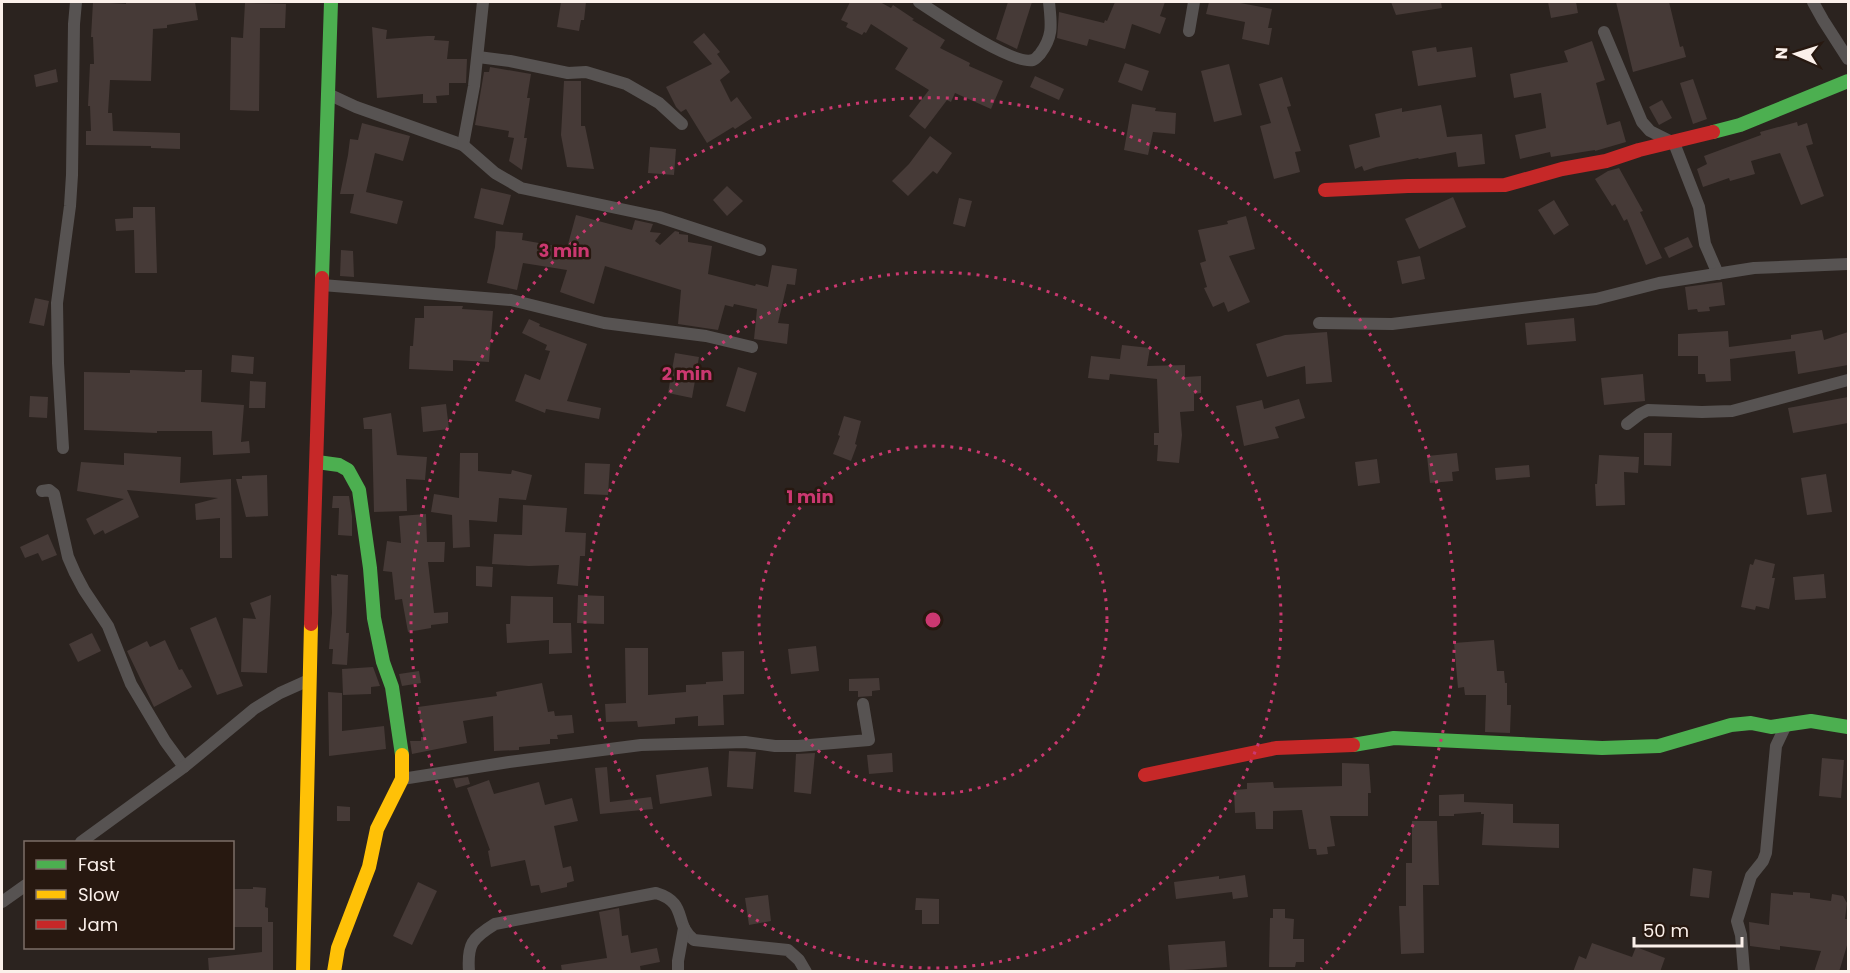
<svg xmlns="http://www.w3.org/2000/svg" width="1850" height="973" font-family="Poppins,sans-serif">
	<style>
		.building { fill: #463a37 }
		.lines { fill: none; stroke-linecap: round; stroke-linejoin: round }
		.street { stroke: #575352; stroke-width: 12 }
		.fast { stroke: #4caf50; stroke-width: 14 }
		.slow { stroke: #ffc107; stroke-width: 14 }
		.jam { stroke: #c62828; stroke-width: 14 }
		.ring { fill: none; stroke: #cb3870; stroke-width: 3; stroke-dasharray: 3 6 }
		.centre { fill: #cb3870; stroke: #271810; stroke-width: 3 }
		.ring-label { font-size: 18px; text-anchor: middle; font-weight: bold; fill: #cb3870; stroke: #271810; stroke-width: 5; stroke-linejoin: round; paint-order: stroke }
	</style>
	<rect width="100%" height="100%" fill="#2b231f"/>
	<g class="building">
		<path d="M93,2L126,4V2H195L198,20L167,25V28L153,29L151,81L110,80L108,113H112L113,131L180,133V149L151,148V146L86,145V131H91L90,106H88L90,64H94L93,37H91Z"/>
		<path d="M561,2H586L584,20H581L579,31L557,27Z"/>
		<path d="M850,2H880L891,8L893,5L914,19L912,20L945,40L940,48L970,63L969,66L1003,81L991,109L955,93L951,102L947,100L925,129L909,116L929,90L895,69L908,48L871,24L866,33L864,32L862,35L846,27L848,23L841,20Z"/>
		<path d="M1008,2H1032L1017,49L996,39Z"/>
		<path d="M1115,2H1165L1160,16L1166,18L1160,34L1132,24L1125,49L1089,39L1087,46L1057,38L1059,12L1104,23L1105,20L1107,21Z"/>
		<path d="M1209,2H1235L1272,9L1268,28H1272L1269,45L1242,39L1245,22L1206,14Z"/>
		<path d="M1391,2H1441L1442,8L1396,15Z"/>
		<path d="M1548,2H1576L1578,13L1551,18Z"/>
		<path d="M1616,2H1669L1680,47L1683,46L1686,57L1633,72Z"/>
		<path d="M245,3L286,4L285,28H260L259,111L230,110L231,37L243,38Z"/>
		<path d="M372,27L387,30L386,39L427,36H435L434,40L449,41L447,59H467L466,83H449V95L436,96L437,103H423V94L377,98Z"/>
		<path d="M704,33L720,52L717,54L730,72L720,80L731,102L737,97L752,118L735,129L733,127L707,143L686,109L681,112L676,107L666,87L712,64L693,42Z"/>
		<path d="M1592,41L1605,80L1596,83L1607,125L1620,121L1626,142L1595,151V150L1551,157L1550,152L1520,159L1515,135L1546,128L1541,93L1514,98L1510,74L1568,62L1564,51Z"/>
		<path d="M1436,47L1437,52L1472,47L1476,77L1418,86L1412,51Z"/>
		<path d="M1125,63L1149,71L1142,91L1118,82Z"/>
		<path d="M1229,64L1242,115L1214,122L1201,71Z"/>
		<path d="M490,67L531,74L527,98H530L524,138H527L522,170L509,161L514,138L508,137L509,131L475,125L484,72H489Z"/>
		<path d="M56,69L58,82L36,87L34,75Z"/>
		<path d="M1035,76L1064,89L1059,100L1030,87Z"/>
		<path d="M1282,77L1291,106L1287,107L1301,151L1295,152L1300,172L1274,179L1260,126L1271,123L1259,84Z"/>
		<path d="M1693,79L1707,119L1693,124L1680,83Z"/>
		<path d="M564,81H581V126H585L594,169L567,167L561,135Z"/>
		<path d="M1662,100L1672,118L1659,125L1649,107Z"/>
		<path d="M1132,104L1156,108L1155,111L1176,113L1175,134L1153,132L1148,155L1124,150Z"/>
		<path d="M1441,105L1447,137L1482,134L1485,164L1458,167L1456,152L1419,159L1418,158L1376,167L1364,171L1362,166L1355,169L1349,145L1380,137L1375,114L1402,108V112Z"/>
		<path d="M1797,122L1798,126L1807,123L1813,144L1806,146L1824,196L1801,205L1780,153L1751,161L1755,174L1730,181L1729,178L1703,187L1697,169L1707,164L1704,156L1761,135L1760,132Z"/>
		<path d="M362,123L410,136L403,161L375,153L366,192L403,201L397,224L350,213L354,194H340L348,155L350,139L358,140Z"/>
		<path d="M930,136L952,153L937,174L933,171L908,196L892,181L909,164Z"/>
		<path d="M650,147L676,149L674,175L648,173Z"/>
		<path d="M1619,168L1643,211L1640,212L1662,258L1646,265L1627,219L1624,221L1615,204L1612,206L1595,179L1608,171Z"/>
		<path d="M727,186L743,201L727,216L713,200Z"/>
		<path d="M481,188L511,195L503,225L474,218Z"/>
		<path d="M1453,197L1466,227L1419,249L1405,219Z"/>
		<path d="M959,198L972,201L965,227L953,224Z"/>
		<path d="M1554,200L1569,225L1554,235L1538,210Z"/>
		<path d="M133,207H155L157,273H135L134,230L116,231L115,219L133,218Z"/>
		<path d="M576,215L632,230L635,220L653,224L650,232L661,233L655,241L660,245L675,231L679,232V234L688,235V242L712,246L708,274L755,286L756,284L768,287L772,265L797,269L795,285L787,284L778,323L789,324L787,344L754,339L757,309L734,304L733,307L725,305L718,330L678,324L681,290L605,266L594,304L560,292L567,270L523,263L517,290L487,283L495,247L496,231L523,233L522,240L567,248Z"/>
		<path d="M1246,216L1255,249L1229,256L1250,302L1228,312L1224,302L1213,307L1204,288L1207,287L1200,263L1206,261L1198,230L1228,224L1227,221Z"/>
		<path d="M1688,237L1693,247L1669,258L1664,248Z"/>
		<path d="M341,250L353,251L354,277L340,276Z"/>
		<path d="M1420,256L1425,279L1402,284L1397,261Z"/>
		<path d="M1722,282L1725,305L1709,307L1710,311L1698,312L1697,309L1688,310L1685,287Z"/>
		<path d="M35,298L49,301L44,326L29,323Z"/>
		<path d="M424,306H463L462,309L493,311L489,362L453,360V371L409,369L410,346H413L415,318H424Z"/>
		<path d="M1574,318L1576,341L1527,345L1525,323Z"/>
		<path d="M529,319L540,324L539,326L587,344L567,401L601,408L599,419L546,409L545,413L515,401L525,374L540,380L550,351L545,350L547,345L522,333Z"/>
		<path d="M1822,330L1824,340L1848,332V365L1798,374L1795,351L1730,359L1731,381L1706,382L1705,374H1698V356H1678V334L1728,331L1729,347L1791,339V335Z"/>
		<path d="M1327,332L1332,382L1306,384L1305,366L1267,377L1256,344L1285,335Z"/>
		<path d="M1122,345L1150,348L1147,366L1185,365V377L1201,376V393L1194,394V411L1180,412L1182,435L1179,463L1157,461L1158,445H1154V433H1159L1157,379L1110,374L1109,380L1088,378L1091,356L1120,359Z"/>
		<path d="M675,353L699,357L692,398L668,393Z"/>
		<path d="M232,355L254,357L253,374L231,372Z"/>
		<path d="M738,367L757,373L745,412L726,406Z"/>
		<path d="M130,370L185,372V370H202L201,402L244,405L241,442L249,441L250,453L213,455L212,431H157V433L84,430V372L130,373Z"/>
		<path d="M1643,374L1645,401L1604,405L1601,378Z"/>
		<path d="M250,381L266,382L265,408H249Z"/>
		<path d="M30,396L48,397L47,418L29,417Z"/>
		<path d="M1848,397V423L1793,433L1788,408Z"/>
		<path d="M1299,399L1305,418L1275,427L1279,438L1244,446L1236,406L1262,400L1264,409Z"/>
		<path d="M446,404L449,429L423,432L421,407Z"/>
		<path d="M391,413L397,455L427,457L425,480L406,479L407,511L374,512L372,429H364L363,418Z"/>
		<path d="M844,416L861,421L855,444L857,445L851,461L833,454L840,436L838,435Z"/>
		<path d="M1644,433H1672L1671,466L1644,465Z"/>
		<path d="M124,453L181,457L180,483L231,479L232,558H220V518L196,520L195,504L218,498L127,490L139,517L105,534L103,530L94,535L86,519L124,499L77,491L81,462L124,465Z"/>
		<path d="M460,453H478V471L511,474L512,470L532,475L526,500L499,498L497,522L469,520L470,547L453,548L452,515L431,512L434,494L459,498Z"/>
		<path d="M1457,453L1459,471L1452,472L1453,481L1430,483L1427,456Z"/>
		<path d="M1599,455L1639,457L1638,473L1624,472L1625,505L1596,506L1595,484H1597Z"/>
		<path d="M1377,459L1380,483L1358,486L1355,462Z"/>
		<path d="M585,463L610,464L608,495L584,494Z"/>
		<path d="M1529,465L1530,477L1496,480L1495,468Z"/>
		<path d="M1826,474L1832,512L1807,515L1801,478Z"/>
		<path d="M267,475L268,516L246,517L236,479H242V476Z"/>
		<path d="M333,496H349L352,516V536L338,535L339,508H332Z"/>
		<path d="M523,505L567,508L565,532L586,533L585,556H580L578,586L557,584L559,565L529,566L492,564L494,534L522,535Z"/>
		<path d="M426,514L427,542H445L444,562H428L434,613L448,612V623L431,625V628L408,632L402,599L395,600L392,572L383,571L387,541L401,543L399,516Z"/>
		<path d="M48,534L57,555L42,561L38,553L25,558L20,547Z"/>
		<path d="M1755,559L1775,564L1772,578H1775L1769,609L1756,606L1755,610L1741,607L1750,564L1753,565Z"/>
		<path d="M476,566L493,567L492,587L476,586Z"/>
		<path d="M337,574L348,575L346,633H349L347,665L332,664L333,649H329L332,613L331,575L337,576Z"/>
		<path d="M1824,574L1826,598L1795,600L1793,577Z"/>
		<path d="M271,595L267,673L241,672L243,618L256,619L250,603Z"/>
		<path d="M578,595L604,596V624L577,623Z"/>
		<path d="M511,596L553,597V623H571L572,653L549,654V640L507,643L506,624H510Z"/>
		<path d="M216,617L243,686L217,695L190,628Z"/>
		<path d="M92,633L101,651L78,662L69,644Z"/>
		<path d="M165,640L179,670L182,669L192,687L154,707L127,651L147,641L150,647Z"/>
		<path d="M1494,640L1497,671H1504L1505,683H1507V705H1511L1510,733L1485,732L1486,695H1465L1464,687L1458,688L1454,643Z"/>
		<path d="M816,646L819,671L791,674L788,649Z"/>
		<path d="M625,648H648V695L686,692V685L706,684V682L723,681L722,652L744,651V694L723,695L724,725L698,726V716L675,718V724L638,727L637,721L606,722L605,704L626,703Z"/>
		<path d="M373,667L380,686L371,687V694L343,695L342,669Z"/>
		<path d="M419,671L421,683L402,686L399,674Z"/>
		<path d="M879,678L880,690L872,691V696L858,697V691H849V679Z"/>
		<path d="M542,683L548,712L554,711L555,716L572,715L574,733L557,735L558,739H550V744L519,747V750L494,751L493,716L463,721L467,743L412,754L410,741H421V737H423L418,707L497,696L496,692Z"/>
		<path d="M328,692L342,693V731L384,726L386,749L329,756Z"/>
		<path d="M729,751L756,752L753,789L727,787Z"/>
		<path d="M815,753L811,794L794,792L796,754Z"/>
		<path d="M892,753L893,772L869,774L867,755Z"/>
		<path d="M1822,758L1844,760L1841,798L1819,796Z"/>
		<path d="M1342,763L1369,764L1371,793H1368V816H1330L1335,846L1327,847L1328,854L1317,855L1316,849H1309L1302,810L1273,811V829H1256L1255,812L1235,813L1234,790L1247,789V783L1273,782L1274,788L1342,786Z"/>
		<path d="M607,767L610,802L651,797L653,809L600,814L595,768Z"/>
		<path d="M708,767L712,796L660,804L656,775Z"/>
		<path d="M468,777L470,784L456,788L453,779Z"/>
		<path d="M489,780L494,794L539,782L545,805L572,798L578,821L554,826L563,868L571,866L574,881L567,883V887L541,893L539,885L531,886L525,860L491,867L488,851L490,850L467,788Z"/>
		<path d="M1464,794V802L1513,804V823L1559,824V848L1482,845L1484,814H1481V812L1454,814V816H1439V795Z"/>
		<path d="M337,806L350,807V821H337Z"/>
		<path d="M1412,821H1437L1439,885H1423L1424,953L1401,954L1399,906H1406V863H1412Z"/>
		<path d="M1693,868L1712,871L1709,898L1690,896Z"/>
		<path d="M1245,875L1248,897L1233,899L1232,892L1176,899L1174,882L1219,876V879Z"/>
		<path d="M418,882L437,891L412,945L393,936Z"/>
		<path d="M253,887L266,888L265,907L268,908V922H273V972H209L208,958L262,952V927H232V889H253Z"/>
		<path d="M1793,892L1810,893V898L1831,901L1832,894L1843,896L1847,903L1845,919H1848V942L1839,972H1814L1821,951L1780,946V950L1750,946L1749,922L1769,925L1771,893L1793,895Z"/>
		<path d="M768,895L771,921L749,925L745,898Z"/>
		<path d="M916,898L939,899V924H922V910H915Z"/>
		<path d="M619,908L622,936L628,935L631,953L657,948L660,962L640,966L641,972H562L561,965L607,958L599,912Z"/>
		<path d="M1273,909H1285V918L1294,919L1293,939H1304V962H1296L1295,967H1269L1270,918H1273Z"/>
		<path d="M1225,941L1227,967L1170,971L1168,945Z"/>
		<path d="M1592,943L1632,957L1636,947L1665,958L1660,972H1573L1579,956L1586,959Z"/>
	</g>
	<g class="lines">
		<g class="street">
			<path d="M919,2C937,14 1014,66 1033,60C1036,59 1038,56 1040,54C1054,36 1051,23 1049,2"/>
			<path d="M1813,2L1823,20L1848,59"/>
			<path d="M1189,31L1194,2"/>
			<path d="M1604,32L1642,122L1650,131L1674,143L1699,207L1705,244L1718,274"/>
			<path d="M478,57L510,61L568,73L586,72L626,84L659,103L682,124"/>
			<path d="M328,94L356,107L463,145L495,173L521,188L659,217L760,250"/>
			<path d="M463,145L474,86L483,2"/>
			<path d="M322,285L511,300L604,323L706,336L752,347"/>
			<path d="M1319,323L1392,324L1596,299L1659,283L1754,268L1848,264"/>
			<path d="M1627,424L1640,414L1648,410L1702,412L1732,411L1848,380"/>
			<path d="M63,448L58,363L57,303L70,206L72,175L74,24L76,2"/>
			<path d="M42,491L49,490L54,494L68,557L75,573L84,590L108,626L131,684L165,741L184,767"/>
			<path d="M402,779L509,762L641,745L745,742L775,746H798L869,740L863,704"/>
			<path d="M81,842L184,767L254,709L280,693L309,680"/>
			<path d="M2,902L26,885"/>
			<path d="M469,972C467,944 472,938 495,924L656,893C689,903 673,924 694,940L788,950L799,960L806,972"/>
			<path d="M678,972V961L684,928"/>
			<path d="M1744,972L1741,935L1737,921L1751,876L1763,861L1766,853L1776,746L1786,725"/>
		</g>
		<g class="fast">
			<path d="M1713,132L1740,125L1848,81"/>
			<path d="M322,278L331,2"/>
			<path d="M317,462L339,465L348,470L359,490L370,568L374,618L383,662L392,687L402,755"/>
			<path d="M1353,745L1394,738L1602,748L1659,746L1731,725L1751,723L1771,727L1811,721L1848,727"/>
		</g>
		<g class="slow">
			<path d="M303,972L311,624"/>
			<path d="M334,972L338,948L369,867L377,829L402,779V755"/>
		</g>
		<g class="jam">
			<path d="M1325,190L1408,186L1505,185L1562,169L1606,161L1639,150L1713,132"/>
			<path d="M311,624L322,278"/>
			<path d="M1145,775L1276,748L1353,745"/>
		</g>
	</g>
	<g class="ring">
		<circle cx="933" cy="620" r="174"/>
		<circle cx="933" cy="620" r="348"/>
		<path d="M545 969A522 522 0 1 1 1321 969"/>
	</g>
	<circle cx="933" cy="620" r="9" class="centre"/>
	<g class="ring-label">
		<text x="564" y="257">3 min</text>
		<text x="687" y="380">2 min</text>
		<text x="810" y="503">1 min</text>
	</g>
	<rect width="1850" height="973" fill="none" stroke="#fbf0ea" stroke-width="6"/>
	<rect x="24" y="841" width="210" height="108" fill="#271810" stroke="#7c6e67" stroke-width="1.5"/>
	<rect x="36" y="860" width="30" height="9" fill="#4caf50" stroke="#7c6e67" stroke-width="1.5"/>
	<text x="78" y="871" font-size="18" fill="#fbf0ea">Fast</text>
	<rect x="36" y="890" width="30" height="9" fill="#ffc107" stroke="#7c6e67" stroke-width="1.5"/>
	<text x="78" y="901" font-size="18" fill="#fbf0ea">Slow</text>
	<rect x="36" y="920" width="30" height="9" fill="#c62828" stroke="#7c6e67" stroke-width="1.5"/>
	<text x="78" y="931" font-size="18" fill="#fbf0ea">Jam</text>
	<g transform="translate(1796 54) rotate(273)" stroke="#271810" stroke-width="4.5" paint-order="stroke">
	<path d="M0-4.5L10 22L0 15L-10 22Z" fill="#fbf0ea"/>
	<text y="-9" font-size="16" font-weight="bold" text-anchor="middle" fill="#fbf0ea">N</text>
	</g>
	<path d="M1634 937v9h108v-9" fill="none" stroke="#fbf0ea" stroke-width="3"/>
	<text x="1643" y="937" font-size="18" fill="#fbf0ea" stroke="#271810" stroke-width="4.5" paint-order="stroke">50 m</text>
</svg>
